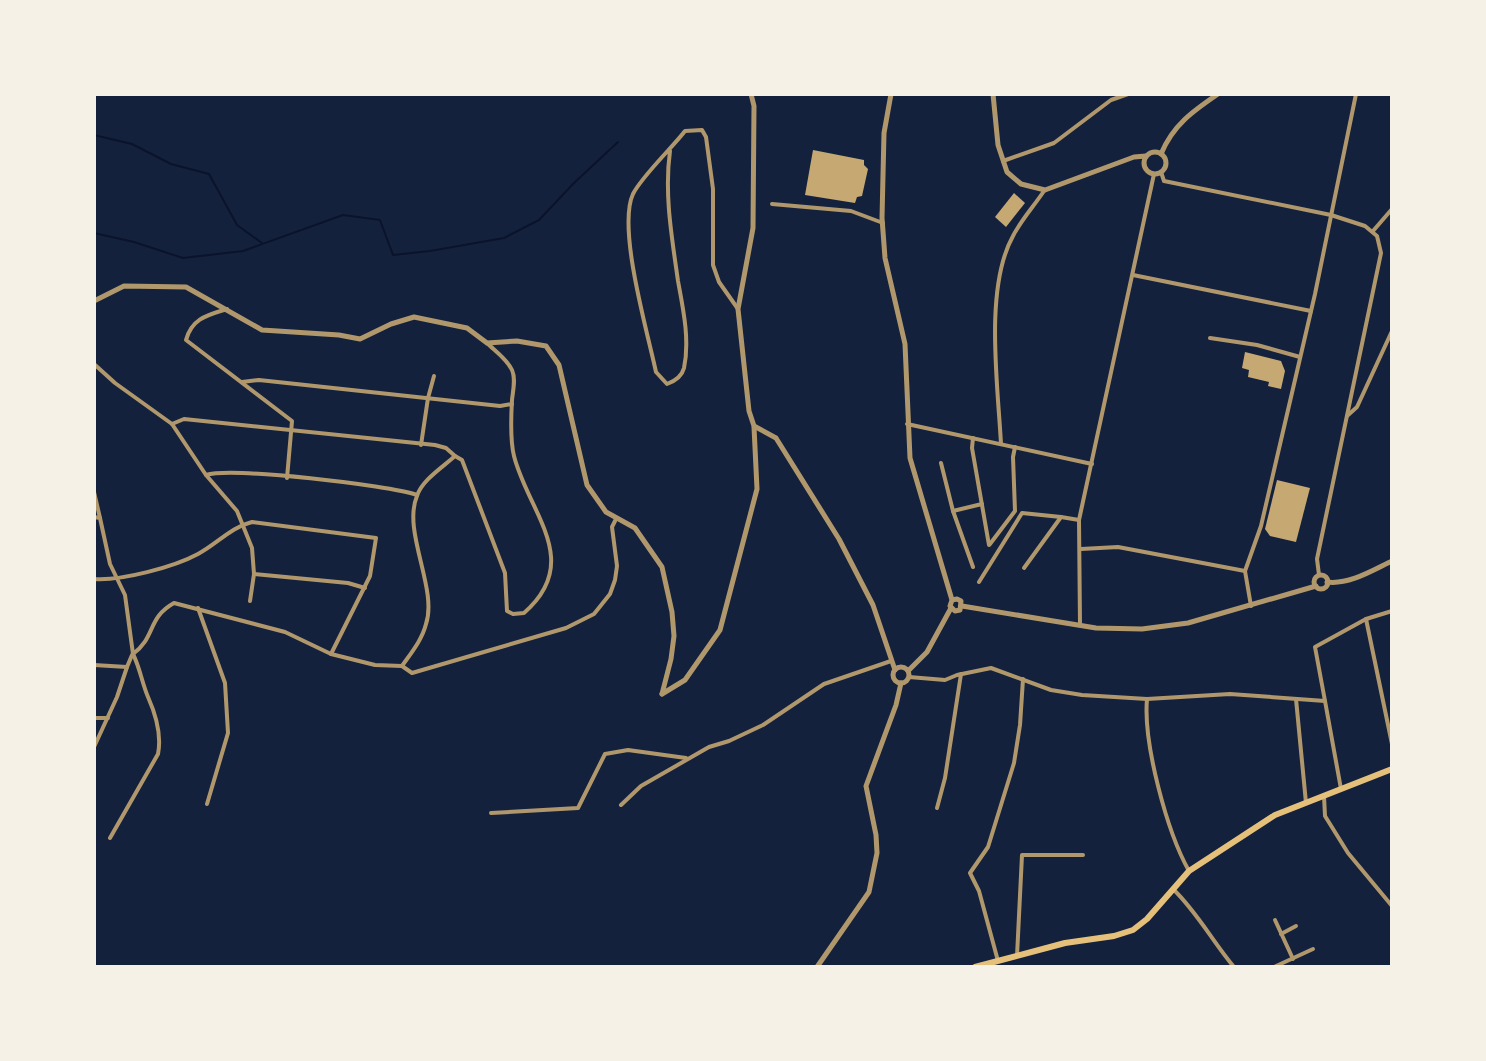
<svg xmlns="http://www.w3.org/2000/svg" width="1486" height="1061" font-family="'Varela Round',sans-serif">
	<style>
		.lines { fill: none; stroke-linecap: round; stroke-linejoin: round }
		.stream { stroke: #0b132b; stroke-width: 2 }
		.building { fill: #c6a872 }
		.minor { stroke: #b1986c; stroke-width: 4 }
		.tertiary { stroke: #b1986c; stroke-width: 5 }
		.secondary { stroke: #e5c07b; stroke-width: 6 }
	</style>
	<rect width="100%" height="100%" fill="#14213d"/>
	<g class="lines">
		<g class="stream">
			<path d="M94,135L132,144L171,164L209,174L237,225L262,243"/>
			<path d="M94,233L134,242L183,258L243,251L343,215L380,220L393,255L430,251L504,238L539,220L574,183L618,142"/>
		</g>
	</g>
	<g class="building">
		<path d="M813,150L864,160V165L868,169L862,196L857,197L855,203L805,195Z"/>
		<path d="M1014,193L1025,203L1006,227L995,217Z"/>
		<path d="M1245,352L1281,361L1285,371L1281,389L1268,386L1269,382L1248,377L1249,370L1242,368Z"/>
		<path d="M1277,480L1310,488L1296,542L1270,536L1265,529Z"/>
	</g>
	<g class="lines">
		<g class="minor">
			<path d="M670,151C664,194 672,238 678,281C683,308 690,340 684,368C682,376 675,381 667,384L656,372C648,334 617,228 633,194C642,176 672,148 685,131L702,130L706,137L713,189V265L719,282L738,309"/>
			<path d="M1003,161L1054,143L1111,100L1128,94"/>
			<path d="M1161,172L1164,181L1331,215L1365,226L1377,236L1381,253L1317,559L1319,575"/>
			<path d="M772,204L851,211L883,223"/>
			<path d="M1373,231L1392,209"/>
			<path d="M1133,275L1311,311"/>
			<path d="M227,309C208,315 192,318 186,340L292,421L287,478"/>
			<path d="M1210,338L1257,345L1300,357"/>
			<path d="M94,364L115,383L172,424L206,475L237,511L252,548L254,574L250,601"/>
			<path d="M242,382L259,380L500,406L512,404"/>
			<path d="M1347,416L1357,407L1392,331"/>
			<path d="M172,424L184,419L435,445L446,448L455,456"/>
			<path d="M907,424L1092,464"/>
			<path d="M973,438L972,448L989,545"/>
			<path d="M1001,444C998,386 984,288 1013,236C1021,220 1034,206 1044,191"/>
			<path d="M421,445L428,398L434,376"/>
			<path d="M941,463L953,511L973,567"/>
			<path d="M206,475C232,467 388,485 417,495"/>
			<path d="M94,492L100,518"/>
			<path d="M953,511L982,504"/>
			<path d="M94,517L100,518L110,564L125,595L133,654C156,637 147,618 174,603L285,632L331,654L375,665L402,666L412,673L566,628L594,614L610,594L615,580L617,566L612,527L616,519"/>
			<path d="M990,544L1015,511L1013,457L1015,447"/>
			<path d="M1081,549L1118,547L1245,571"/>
			<path d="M1024,568L1061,517L1079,520"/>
			<path d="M254,574L348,583L365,588"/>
			<path d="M94,579C121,581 174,567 198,554C217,544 231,527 252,522L376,538L370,576L331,654"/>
			<path d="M979,582L1022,513L1061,517"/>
			<path d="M1251,606L1245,571L1261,526L1315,294L1356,94"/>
			<path d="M198,608L225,683L228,733L207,804"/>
			<path d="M1366,619L1392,744"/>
			<path d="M1080,625L1079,520L1154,174"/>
			<path d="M94,665L127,667L132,655"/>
			<path d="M402,666C411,653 422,640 426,624C438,589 402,531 417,496C422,480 443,467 455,456L462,460L505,573L507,611L513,614L524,613C584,561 528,512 514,456C510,440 511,417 512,400C513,390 516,379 512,370C507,359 495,351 487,343"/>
			<path d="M909,677L945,680L957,675L991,668L1051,690L1082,695L1147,699L1230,694L1325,701L1315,647L1366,619L1392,611"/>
			<path d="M1147,699C1143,743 1167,832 1189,871"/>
			<path d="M1296,699L1306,803"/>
			<path d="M1325,701L1341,789"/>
			<path d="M94,718H108"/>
			<path d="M94,747L117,697L127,667"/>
			<path d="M1324,796L1325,816L1348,853L1392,906"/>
			<path d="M621,805L641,786L709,747L729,741L763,725L824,684L891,661"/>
			<path d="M937,808L945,778L961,674"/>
			<path d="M491,813L578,808L605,754L628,750L686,758"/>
			<path d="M110,838L158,754C162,734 156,715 148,697C142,683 140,668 133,654"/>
			<path d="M1173,889C1197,912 1213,942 1234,967"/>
			<path d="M1275,920L1293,959"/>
			<path d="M1281,934L1296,926"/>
			<path d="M1017,956L1022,855H1083"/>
			<path d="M998,961L979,891L970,873L988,847L1014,763L1020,725L1023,679"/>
			<path d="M1274,967L1313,949"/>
		</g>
		<g class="tertiary">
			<path d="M751,94L754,106L753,228L738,309L749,411L754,426L776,438L839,539L873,605L895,670"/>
			<path d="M891,94L884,133L882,218L885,258L905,344L910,458L952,600L950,606L955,611L960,610L961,601L957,599L952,600"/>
			<path d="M993,94L998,145L1007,172L1021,184L1045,190L1134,157L1146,156"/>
			<circle cx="1155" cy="163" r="11"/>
			<path d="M1161,154C1173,125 1193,111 1218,94"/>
			<path d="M94,301L124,286L186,287L262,330L339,335L360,339L391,324L414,317L467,328L487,343L517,341L546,346L559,365L587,485L606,512L635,528L662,567L672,612L674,636L671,659L662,694"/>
			<circle cx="1321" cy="582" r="7"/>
			<path d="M1327,582C1349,585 1373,570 1392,561"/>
			<path d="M962,606L1096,628L1142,629L1188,623L1316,586"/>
			<circle cx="901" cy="675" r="8"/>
			<path d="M908,671L927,652L951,608"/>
			<path d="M662,694L685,680L720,630L757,489L754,427"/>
			<path d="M817,967L869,892L877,853L876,835L866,786L896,705L901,683"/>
		</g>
		<path class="secondary" d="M975,967L1065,943L1114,936L1133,930L1147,919L1189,871L1275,815L1392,769"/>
	</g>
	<rect width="1486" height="1061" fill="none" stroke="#f6f1e7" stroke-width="192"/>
</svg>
